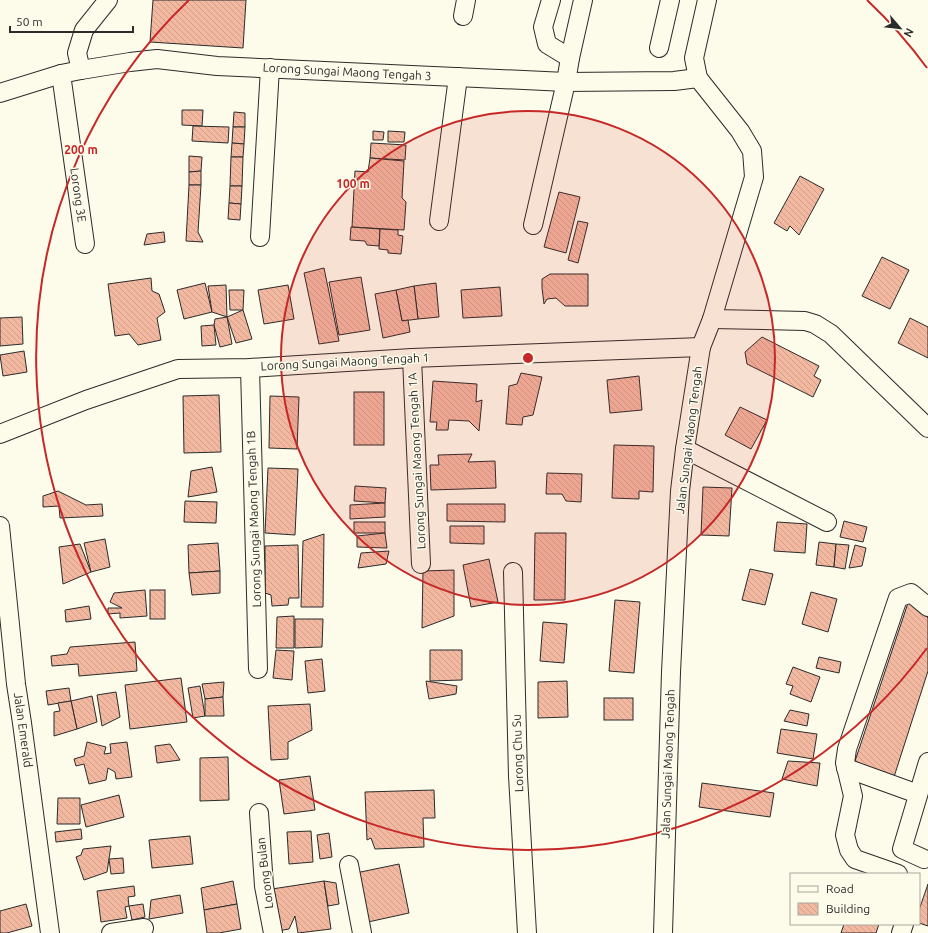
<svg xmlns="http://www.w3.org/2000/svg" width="928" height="933" font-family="Ubuntu,sans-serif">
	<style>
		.building { fill: url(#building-back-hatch); stroke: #2b2b2b }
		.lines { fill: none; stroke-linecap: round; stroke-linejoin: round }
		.minor-casing { stroke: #2b2b2b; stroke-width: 20 }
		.minor { stroke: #fdfbea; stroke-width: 18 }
		.ring { fill: none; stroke: #c62828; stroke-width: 2 }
		.labels { text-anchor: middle; stroke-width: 3; stroke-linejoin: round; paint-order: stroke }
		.street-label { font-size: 12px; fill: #2b2b2b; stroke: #fdfbea }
		.centre { fill: #c62828; stroke: #fdfbea; stroke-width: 2 }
		.ring-label { font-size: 12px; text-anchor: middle; font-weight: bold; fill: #c62828; stroke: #fdfbea; stroke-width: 3; stroke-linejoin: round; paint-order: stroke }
	</style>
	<defs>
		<pattern id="building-back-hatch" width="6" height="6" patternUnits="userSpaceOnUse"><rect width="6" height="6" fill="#f2b8a0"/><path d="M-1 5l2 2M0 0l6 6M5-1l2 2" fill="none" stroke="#d09e8a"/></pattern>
	</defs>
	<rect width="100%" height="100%" fill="#fdfbea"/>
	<g class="building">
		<path d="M153,0H246L243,48L150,42Z"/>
		<path d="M182,110H203L202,126L182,125Z"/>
		<path d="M234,112L245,113V127H233Z"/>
		<path d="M193,126L229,127L228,143L192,141Z"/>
		<path d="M233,127H245L244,144L232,143Z"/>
		<path d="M373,131L384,132L383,140H373Z"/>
		<path d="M388,131L405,132L404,142H388Z"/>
		<path d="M232,143L244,144L243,157H231Z"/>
		<path d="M371,143L406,145L405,160L370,158Z"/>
		<path d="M189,156L202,157L201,171L189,172Z"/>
		<path d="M231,157H243L242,186H230Z"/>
		<path d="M370,158L404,161L402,198L406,202L404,230L352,227L355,171L368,172Z"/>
		<path d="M201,171V185H189V172Z"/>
		<path d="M800,176L824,189L799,235L790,226L787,231L774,223Z"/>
		<path d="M189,185H201L198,232L203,242L186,241Z"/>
		<path d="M230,186H242L241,204L229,203Z"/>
		<path d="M559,192L580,197L566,253L544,247Z"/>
		<path d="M229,203L241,204L240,220L228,219Z"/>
		<path d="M578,221L588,223L578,263L568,260Z"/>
		<path d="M351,227L380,229L379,246L367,245L365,241L350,240Z"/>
		<path d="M380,229L398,230V235L403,236L401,254L388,253V250L379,249Z"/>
		<path d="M164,232L165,242L144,245L147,234Z"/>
		<path d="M882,257L909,270L890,309L862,296Z"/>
		<path d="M324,268L339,341L319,344L304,273Z"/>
		<path d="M550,274H588V306H565L556,298L547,299L544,304L542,288V279Z"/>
		<path d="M361,277L370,330L339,335L329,282Z"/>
		<path d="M151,278L152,291L159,294L165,312L157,318L161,340L138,345L129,334L115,336L108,284Z"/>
		<path d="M205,283L212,312L184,319L177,290Z"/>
		<path d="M436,283L439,317L418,319L414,286Z"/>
		<path d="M226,285L227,317L212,312L208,286Z"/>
		<path d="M288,285L294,319L264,324L258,290Z"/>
		<path d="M414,286L418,319L402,321L396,290Z"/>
		<path d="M500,287L502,316L463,318L461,290Z"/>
		<path d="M229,290H244L243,310H230Z"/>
		<path d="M396,290L402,321L408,320L410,332L383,338L375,294Z"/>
		<path d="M243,310L252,339L236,343L227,317Z"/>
		<path d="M22,317L23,344L0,346V318Z"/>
		<path d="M227,317L232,344L220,347L214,325L215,319Z"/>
		<path d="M910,318L928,327V358L898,343Z"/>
		<path d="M214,325L216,345L202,346L201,326Z"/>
		<path d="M762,337L819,366L814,376L821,380L813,397L747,364L745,352Z"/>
		<path d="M24,351L27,372L3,376L0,355Z"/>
		<path d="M521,373L542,377L533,415L523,417L522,425L506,424L509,386L517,384Z"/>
		<path d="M639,376L642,410L610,413L607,380Z"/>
		<path d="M433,381L477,384L476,402L482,400L479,431L469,421L449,420L448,430H436L437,422H430Z"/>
		<rect x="354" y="392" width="30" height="53"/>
		<path d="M219,395L221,452L184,453L183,396Z"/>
		<path d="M270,396L299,397L297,449L269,448Z"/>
		<path d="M740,407L767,420L751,449L725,435Z"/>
		<path d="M614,445L654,446L653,492L639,491V499L612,498Z"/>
		<path d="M472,454L468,462L495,461L496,488L431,490L430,465H439L438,455Z"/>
		<path d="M212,467L217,492L188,497L191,471Z"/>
		<path d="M268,468L298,469L295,535L265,533Z"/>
		<path d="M547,473L582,474L581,502L566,501L562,494H546Z"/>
		<path d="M355,486L386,488L385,503L354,501Z"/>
		<path d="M703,487L732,488L729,536L701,535Z"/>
		<path d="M58,491L86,505L102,504L103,516L60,518L59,506L43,507V496Z"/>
		<path d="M185,501L217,502L216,523L184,522Z"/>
		<path d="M385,503V517L350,519V505Z"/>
		<path d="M447,504H505V522L447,521Z"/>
		<path d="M844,521L867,527L863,542L840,537Z"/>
		<rect x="354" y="522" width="31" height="11"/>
		<path d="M777,522L807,524L805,553L774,551Z"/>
		<path d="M450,526H484V544L450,543Z"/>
		<path d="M385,533L387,548L357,547V536Z"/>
		<path d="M535,533H566L565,600H534Z"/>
		<path d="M324,534L323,607H301L303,541Z"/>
		<path d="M105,539L110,567L91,572L84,543Z"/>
		<path d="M819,542L836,544L834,567L816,565Z"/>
		<path d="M218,543L220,571L189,573L188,545Z"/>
		<path d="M80,544L91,572L63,584L59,547Z"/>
		<path d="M836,544L849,545L845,569L834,567Z"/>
		<path d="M298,545L299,598H289L288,605L272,606L271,595L265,593V546Z"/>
		<path d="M855,545L866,548L862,566L849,568Z"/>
		<path d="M389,551L386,564L358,568L361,553Z"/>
		<path d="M489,559L498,602L471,607L463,565Z"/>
		<path d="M750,569L773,574L765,605L742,600Z"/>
		<path d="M454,570V616L422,628L423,571Z"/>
		<path d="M220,571V593L192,595L189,573Z"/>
		<path d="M145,590L147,616L120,618V613L108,614V608H122L110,602L114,593Z"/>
		<rect x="150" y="590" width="15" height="29"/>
		<path d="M811,592L837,599L828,632L802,624Z"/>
		<path d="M615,600L640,602L634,673L609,671Z"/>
		<path d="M909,600L928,618V671L893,780L853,767Z"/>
		<path d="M89,606L91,619L66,622L65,610Z"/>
		<path d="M294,616V648H276L277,617Z"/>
		<path d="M295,619H323L322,647L295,648Z"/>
		<path d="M543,622L567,624L564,663L540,661Z"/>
		<path d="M135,642L137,671L79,676L78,664L52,666L51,656L67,654L70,647Z"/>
		<path d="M276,650L294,651L292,680L273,678Z"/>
		<path d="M430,650H462V680L430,681Z"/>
		<path d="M819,657L841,662L839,673L816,668Z"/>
		<path d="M322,659L325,691L308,693L305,661Z"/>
		<path d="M793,667L820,677L811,702L790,694L793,686L786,684Z"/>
		<path d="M181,678L187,722L130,729L125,685Z"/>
		<path d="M426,681L457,686L456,694L429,699Z"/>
		<path d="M567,681L568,717L538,718V682Z"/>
		<path d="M224,682L223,697L205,699L202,684Z"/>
		<path d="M200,686L205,716L193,718L188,688Z"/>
		<path d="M69,688L71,701L48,705L46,691Z"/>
		<path d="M116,692L120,717L102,726L97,695Z"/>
		<path d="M92,696L97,722L77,729L71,701Z"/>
		<path d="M223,697L224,716H205V699Z"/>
		<rect x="604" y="698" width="29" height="22"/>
		<path d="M71,701L77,729L54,736V712L60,711L58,703Z"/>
		<path d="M310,704L312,730L288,742V759L271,760L268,706Z"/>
		<path d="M790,710L809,714L807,726L784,721Z"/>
		<path d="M781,729L817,734L813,759L777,753Z"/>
		<path d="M87,742L106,747L104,754L111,753L110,744L127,742L132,777L116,779L115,772L108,768L106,780L89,784L84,764L76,766L74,759L84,756Z"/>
		<path d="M170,744L180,760L157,763L155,746Z"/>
		<path d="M228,757L229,800L200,801V758Z"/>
		<path d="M788,761L820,763L817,786L782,779Z"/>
		<path d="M310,776L315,810L284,814L279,780Z"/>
		<path d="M702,783L774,793L770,817L699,807Z"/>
		<path d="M434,790L435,818H423L424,847L375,849L371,838L367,840L365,792Z"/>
		<path d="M119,795L124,817L86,827L81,805Z"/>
		<path d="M58,798H80V824H57Z"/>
		<path d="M81,829L82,839L56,842L55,832Z"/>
		<path d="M311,831L313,862L289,864L287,832Z"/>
		<path d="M329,833L332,857L320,859L317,835Z"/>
		<path d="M190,836L193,864L152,868L149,840Z"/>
		<path d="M111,846L107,872L84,880L76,857L81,855L83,849Z"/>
		<path d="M123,858L124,873L111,874L109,859Z"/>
		<path d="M399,864L409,913L368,922L351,874Z"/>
		<path d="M233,881L237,904L204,910L201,888Z"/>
		<path d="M324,881L331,929L298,933L295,916L289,929L278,931L272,889Z"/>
		<path d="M324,881L336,883L339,904L328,906Z"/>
		<path d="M928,884V926L919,923V910Z"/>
		<path d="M134,886L135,896L128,897L129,906L125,907L127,918L101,922L97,891Z"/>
		<path d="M180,895L183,913L149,919L151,900Z"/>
		<path d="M26,904L32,926L7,933H0V911Z"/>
		<path d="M143,904L145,917L132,920L129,906Z"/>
		<path d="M237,904L241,929L219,933H207L204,910Z"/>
		<path d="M844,924H879L876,933H841Z"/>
	</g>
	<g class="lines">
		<g class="minor-casing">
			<g id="minor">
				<path d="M551,0L543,27L547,44L570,58"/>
				<path d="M463,16L466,0"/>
				<path d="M659,48L670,0"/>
				<path d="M81,70L77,53L84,30L108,0"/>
				<path d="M61,74L85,244"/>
				<path d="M0,93L61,74L81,70L130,62L157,59L217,66L566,82L674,81L698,78"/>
				<path d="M439,221L458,77"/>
				<path d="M533,225L566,82L570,58L583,0"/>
				<path d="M260,237L270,68"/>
				<path d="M712,319L805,321L815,324L831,334L928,428"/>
				<path d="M412,358L421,564"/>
				<path d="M250,368L258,669"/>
				<path d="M0,434L86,400L178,369L250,368L412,358L701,347"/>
				<path d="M685,449L827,522"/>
				<path d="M0,526L16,684L22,723L50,933"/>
				<path d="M513,572L518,776L527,933"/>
				<path d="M846,768L918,794"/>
				<path d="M259,813L264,886L273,933"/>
				<path d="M924,859L902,849L928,762"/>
				<path d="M349,865L362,933"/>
				<path d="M898,874L855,859L849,850L845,835L853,796L845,763L847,749L898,598L911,593L928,607"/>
				<path d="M111,933L144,928"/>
				<path d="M663,933L671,672L680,491L685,449L701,347L712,319L754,177L752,151L740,131L698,78L694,58L707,0"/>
				<path d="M901,933L904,924"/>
			</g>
		</g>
		<use href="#minor" class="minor"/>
	</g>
	<circle cx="528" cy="358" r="247" fill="#c62828" fill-opacity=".12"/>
	<g class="ring">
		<circle cx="528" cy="358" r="247"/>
		<path d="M927 648A493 493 0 1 1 189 0M867 0A493 493 0 0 1 927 68"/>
	</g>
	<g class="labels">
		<g class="street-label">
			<text transform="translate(347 72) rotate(3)" y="4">Lorong Sungai Maong Tengah 3</text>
			<text transform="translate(78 195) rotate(82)" y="4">Lorong 3E</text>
			<text transform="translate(345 362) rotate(-3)" y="4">Lorong Sungai Maong Tengah 1</text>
			<text transform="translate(689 440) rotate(-83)" y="4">Jalan Sungai Maong Tengah</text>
			<text transform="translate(417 461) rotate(-93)" y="4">Lorong Sungai Maong Tengah 1A</text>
			<text transform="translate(254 519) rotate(-92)" y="4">Lorong Sungai Maong Tengah 1B</text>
			<text transform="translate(23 730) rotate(82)" y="4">Jalan Emerald</text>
			<text transform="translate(518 753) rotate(-92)" y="4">Lorong Chu Su</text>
			<text transform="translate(668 764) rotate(-88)" y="4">Jalan Sungai Maong Tengah</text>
			<text transform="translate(265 873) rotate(-97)" y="4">Lorong Bulan</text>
		</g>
	</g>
	<circle cx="528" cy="358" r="6" class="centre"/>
	<g class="ring-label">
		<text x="81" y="154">200 m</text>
		<text x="353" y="188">100 m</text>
	</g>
	<rect x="790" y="873" width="130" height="52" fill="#fdfbea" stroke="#a9a89e"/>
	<rect x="798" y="886" width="20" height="6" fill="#fdfbea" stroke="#a9a89e"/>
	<text x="826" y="893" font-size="12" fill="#2b2b2b">Road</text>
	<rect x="798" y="903" width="20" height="12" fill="url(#building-back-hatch)" stroke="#a9a89e"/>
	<text x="826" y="913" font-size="12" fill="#2b2b2b">Building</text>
	<g transform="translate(900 28) rotate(118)" stroke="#fdfbea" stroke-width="3" paint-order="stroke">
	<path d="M0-3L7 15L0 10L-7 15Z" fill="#2b2b2b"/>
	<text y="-6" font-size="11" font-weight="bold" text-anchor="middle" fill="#2b2b2b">N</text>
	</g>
	<path d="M10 26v6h123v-6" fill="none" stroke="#2b2b2b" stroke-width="2"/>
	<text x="16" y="26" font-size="12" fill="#2b2b2b" stroke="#fdfbea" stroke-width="3" paint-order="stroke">50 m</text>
</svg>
